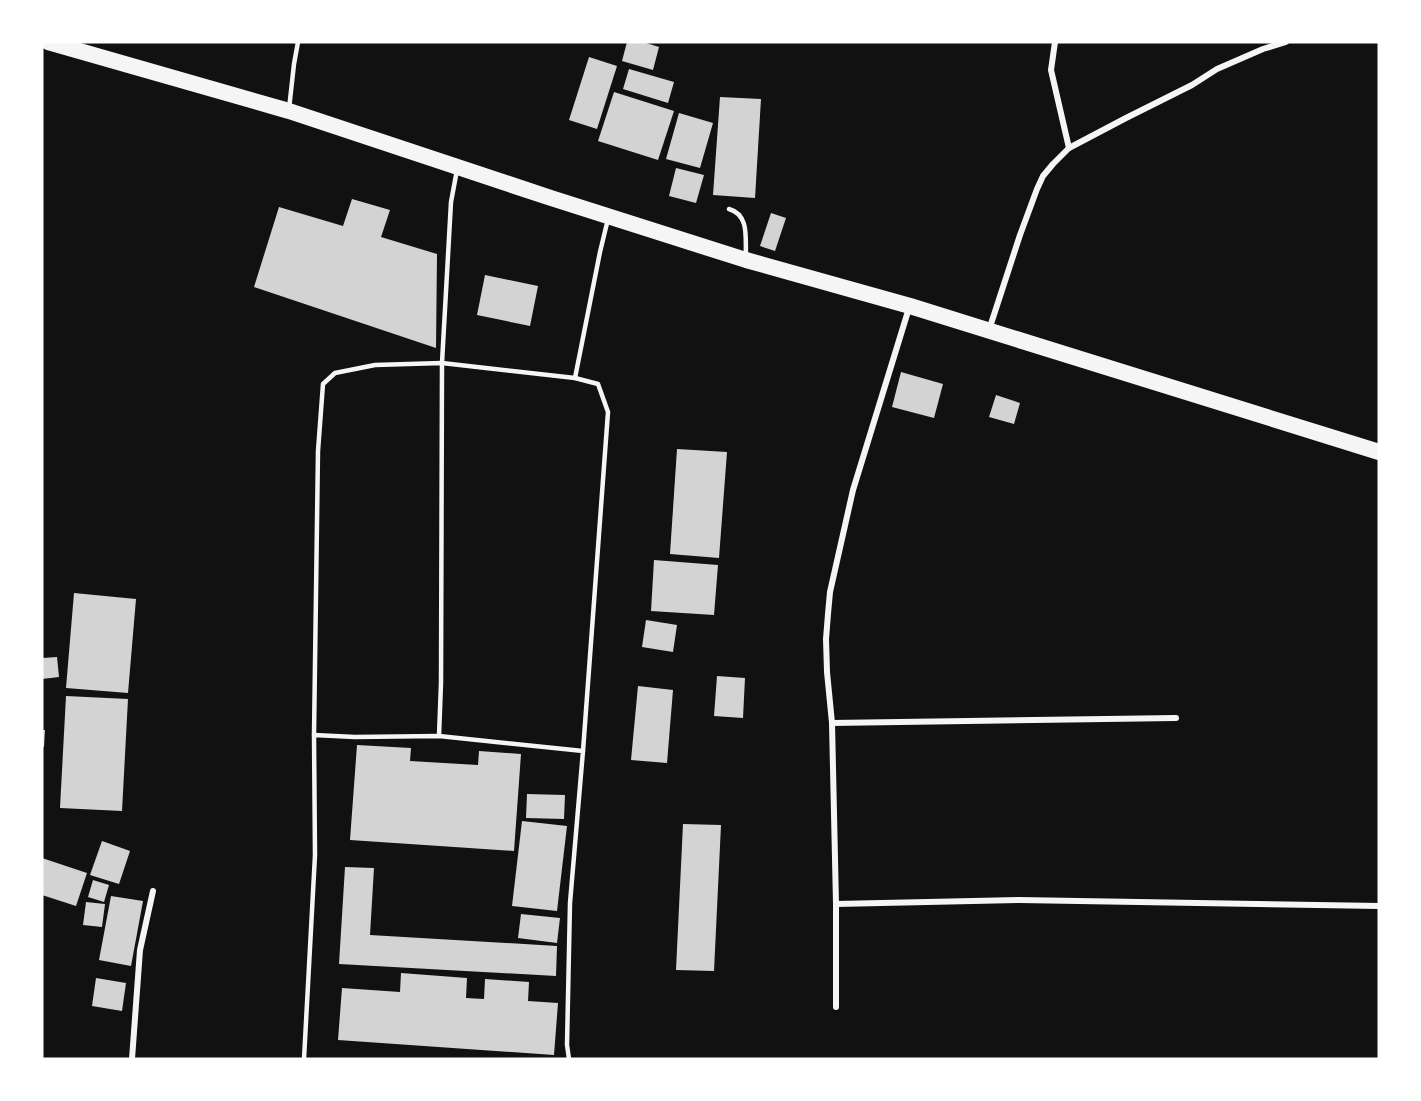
<svg xmlns="http://www.w3.org/2000/svg" width="1421" height="1101" font-family="'DejaVu Sans',sans-serif">
	<style>
		.building { fill: #d3d3d3 }
		.lines { fill: none; stroke-linecap: round; stroke-linejoin: round }
		.service { stroke: #f5f5f5; stroke-width: 4.5 }
		.minor { stroke: #f5f5f5; stroke-width: 6 }
		.trunk { stroke: #f5f5f5; stroke-width: 16 }
	</style>
	<rect width="100%" height="100%" fill="#111"/>
	<g class="building">
		<path d="M627,42H643L659,47L653,70L622,61Z"/>
		<path d="M589,57L617,66L597,129L569,120Z"/>
		<path d="M629,69L674,82L668,103L623,89Z"/>
		<path d="M614,92L674,111L658,160L598,141Z"/>
		<path d="M720,97L761,99L755,198L713,195Z"/>
		<path d="M679,113L713,123L700,168L666,159Z"/>
		<path d="M676,168L704,175L696,203L669,196Z"/>
		<path d="M352,199L390,210L381,237L437,254L436,348L254,287L279,207L343,226Z"/>
		<path d="M771,213L786,218L775,251L760,246Z"/>
		<path d="M485,275L538,286L530,326L477,315Z"/>
		<path d="M901,372L943,384L934,418L892,407Z"/>
		<path d="M996,395L1020,403L1014,424L989,417Z"/>
		<path d="M677,449L727,452L719,558L670,554Z"/>
		<path d="M654,560L718,565L714,615L651,611Z"/>
		<path d="M74,593L136,599L128,693L66,688Z"/>
		<path d="M646,620L677,625L673,652L642,647Z"/>
		<path d="M57,657L59,677L42,679V658Z"/>
		<path d="M717,676L745,678L743,718L714,716Z"/>
		<path d="M638,686L673,690L667,763L631,760Z"/>
		<path d="M66,696L128,699L122,811L60,808Z"/>
		<path d="M42,730H45L44,747H42Z"/>
		<path d="M357,745L411,748L410,761L478,765L479,751L521,754L514,851L350,840Z"/>
		<path d="M527,794L565,795L564,819L526,818Z"/>
		<path d="M522,821L567,826L557,911L512,906Z"/>
		<path d="M683,824L721,825L714,971L676,970Z"/>
		<path d="M102,841L130,851L119,884L90,875Z"/>
		<path d="M42,858L87,873L76,906L42,895Z"/>
		<path d="M345,867L374,868L370,935L557,946L556,976L339,964Z"/>
		<path d="M93,880L109,885L104,902L88,897Z"/>
		<path d="M111,896L143,901L131,966L99,960Z"/>
		<path d="M86,902L105,904L102,927L83,925Z"/>
		<path d="M521,914L560,918L557,943L518,938Z"/>
		<path d="M401,973L467,978L466,998L484,999L485,979L529,982L528,1001L558,1003L554,1055L338,1040L342,988L400,992Z"/>
		<path d="M96,978L126,983L122,1011L92,1006Z"/>
	</g>
	<g class="lines">
		<g class="service">
			<path d="M289,109L294,64L298,42"/>
			<path d="M729,209C750,215 745,239 746,257"/>
			<path d="M575,378L600,252L608,219"/>
			<path d="M314,735L318,451L323,384L335,373L375,365L442,363L575,378L598,384L608,412L583,751"/>
			<path d="M439,736L441,683L442,363L451,202L457,170"/>
			<path d="M304,1059L315,855L314,735L355,737L439,736L583,751L570,903L567,1045L569,1059"/>
		</g>
		<g class="minor">
			<path d="M1055,42L1051,70L1069,148"/>
			<path d="M989,330L1020,235L1037,189L1043,176L1053,164L1069,148L1126,118L1192,85L1217,69L1263,49L1286,42"/>
			<path d="M832,723L1176,718"/>
			<path d="M836,904L1019,900L1379,906"/>
			<path d="M836,1007V904L832,723L827,672L826,639L828,614L830,592L853,490L909,308"/>
			<path d="M132,1059L140,950L153,891"/>
		</g>
		<path class="trunk" d="M48,42L289,111L551,198L746,260L910,306L1379,452"/>
	</g>
	<rect width="1421" height="1101" fill="none" stroke="#ffffff" stroke-width="87"/>
</svg>
